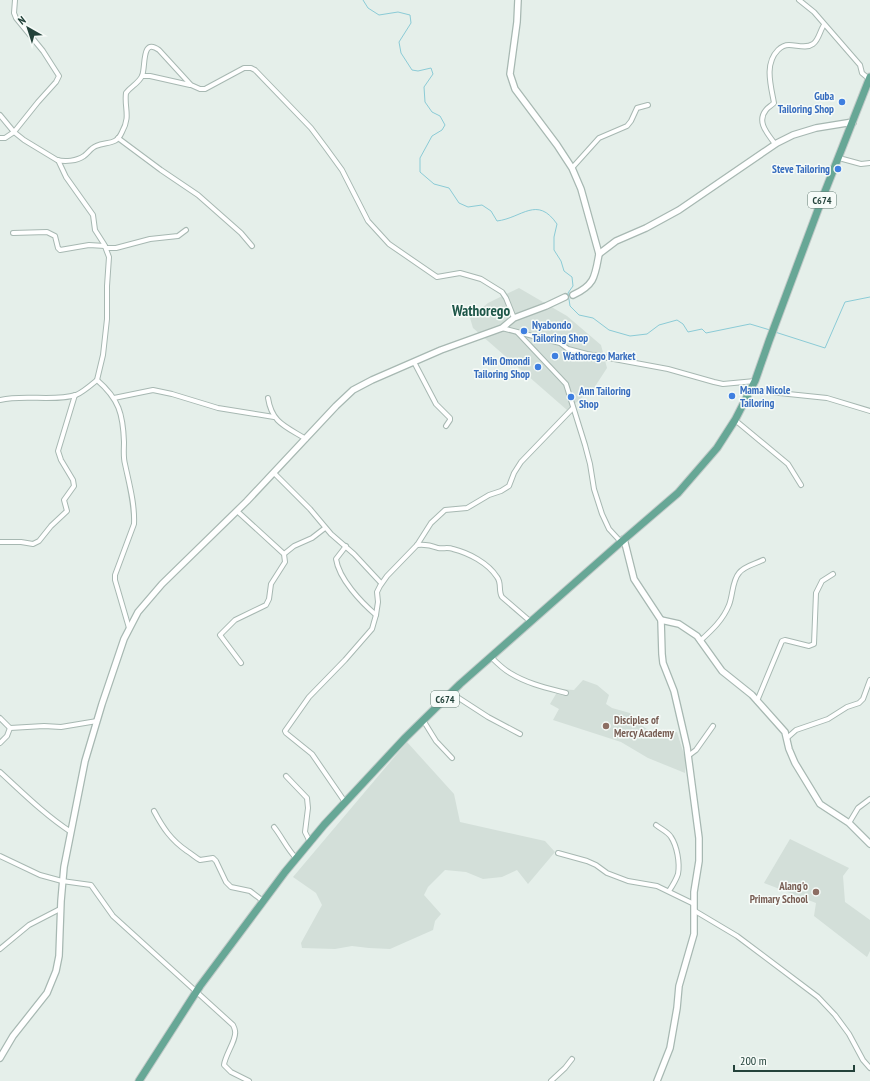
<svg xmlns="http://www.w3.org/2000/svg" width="870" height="1081" font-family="'PT Sans Narrow',sans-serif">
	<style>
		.built { fill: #d3dfd9 }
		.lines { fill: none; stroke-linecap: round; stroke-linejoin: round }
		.stream { stroke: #8bcbd6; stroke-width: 1 }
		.minor-casing { stroke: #a7b8b2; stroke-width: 6 }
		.tertiary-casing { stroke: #a7b8b2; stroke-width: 8 }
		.primary-casing { stroke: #c1cac8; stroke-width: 9 }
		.minor { stroke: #fff; stroke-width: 4 }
		.tertiary { stroke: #fff; stroke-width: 5.5 }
		.primary { stroke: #67a796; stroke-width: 7 }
		.shop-dot { fill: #3f7fe0; stroke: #f6fbf8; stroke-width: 1.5 }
		.education-dot { fill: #8d6e63; stroke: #f6fbf8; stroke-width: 1.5 }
		.labels { text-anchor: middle; stroke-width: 3; stroke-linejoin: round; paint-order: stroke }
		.shield { fill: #f6fbf8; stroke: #627a73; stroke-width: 1 }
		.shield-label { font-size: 10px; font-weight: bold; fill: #23423a }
		.shop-label { font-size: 11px; font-weight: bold; fill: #366cbe; stroke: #f6fbf8; text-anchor: start }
		.education-label { font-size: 11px; font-weight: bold; fill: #785e54; stroke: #f6fbf8; text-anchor: start }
		.district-label { font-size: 15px; font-weight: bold; fill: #1d5648; stroke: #f6fbf8 }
	</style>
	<rect width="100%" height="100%" fill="#e5efea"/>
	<g class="built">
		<path d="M519,288L567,316L601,345L607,368L594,388L567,410L473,328L470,318L488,303Z"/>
		<path d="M583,680L597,685L609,695L606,704L612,708L630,713L637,722L654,734L677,732L686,761L685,773L648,758L621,742L553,720L559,709L550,704L559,689L574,690Z"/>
		<path d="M407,742L454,794L460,822L545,841L555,852L528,884L517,870L502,877L483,879L466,872L445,870L428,887L424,895L441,914L435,921L433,930L390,949L369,948L352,946L335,949L302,948L301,943L322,905L316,893L293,877Z"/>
		<path d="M790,839L849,868L843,876L845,902L870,920V951L867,957L814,916L816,903L764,883Z"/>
	</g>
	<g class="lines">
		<g class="stream">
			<path d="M363,0L368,8L379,15L398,12L410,15L411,23L399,42L401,53L412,70L418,71L431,68L433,74L424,87L425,102L432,112L440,116L445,125L442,130L432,136L420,158V172L434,184L449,188L459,203L468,207L482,205L491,211L497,221C522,218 537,195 557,224L554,237V250L561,261L564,271L572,277L573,286L568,293L570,306L579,315L593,318L609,330L630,336L647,334L659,325L677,320L683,324L688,332L702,329L706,333L750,324L770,330"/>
			<path d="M775,332L825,348L845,302L870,297"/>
		</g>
		<g class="minor-casing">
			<g id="minor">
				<path d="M799,0L814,12L860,65L862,73L869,79"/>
				<path d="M142,76H150L190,85"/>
				<path d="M0,115L14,132L24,140L57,160C65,162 77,161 84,156C88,153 91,148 96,146C107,141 116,146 122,132C131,116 124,108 126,93C131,86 138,84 142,76C146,67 141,37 159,50L191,85L200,89H205L244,68H251L255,70L311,128L326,148L342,170L368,221L389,244L437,277L460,273L481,279L502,292L506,298L514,318"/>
				<path d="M0,138H5L14,132L38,102L56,82L59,76L43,51L16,18L14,13L15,0"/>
				<path d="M118,138L161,170L198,195L241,233L252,246"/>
				<path d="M775,144C768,134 756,122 766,110C768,107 771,106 774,103C771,86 764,64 778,50C781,47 785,45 789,45C797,45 806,49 813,44C819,40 820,30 824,25"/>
				<path d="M839,158L861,164L870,163"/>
				<path d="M572,168L599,138L627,126L631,121L637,108L648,105"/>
				<path d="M13,233L47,232L55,236L58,248L60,250L89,245L105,246"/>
				<path d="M106,248H116L150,239L178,236L186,230"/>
				<path d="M502,328L560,343L568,349L587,354L668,369L714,382L723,384L755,381"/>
				<path d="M518,333L566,384L585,445L590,464L594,489L602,514L609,529L621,542"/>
				<path d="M414,362L436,404L450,418V420L446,426"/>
				<path d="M97,380C119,399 123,414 124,442C124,449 123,457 125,464C129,483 135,504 134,524L115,575V580L129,628"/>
				<path d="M751,390L827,398L870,411"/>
				<path d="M114,398L153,390L172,394L218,408L274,417"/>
				<path d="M268,398C272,423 285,426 306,439"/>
				<path d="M0,400C25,394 52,402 76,395C83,392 91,385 97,380L103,355L107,319V286L109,257L104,244L95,230L93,215L66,177L58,160"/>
				<path d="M735,420L788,464L801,485"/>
				<path d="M274,473L310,509L331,534L354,554L381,583"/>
				<path d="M237,511L284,554L285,562L271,584L269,599L266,605L235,620L220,635L241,663"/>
				<path d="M0,542H21L33,544L39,541L51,526L67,511L64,500L74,486L73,480L61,460L58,451L75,395"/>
				<path d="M417,545C425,544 430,545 438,548C443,549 448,547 453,549C469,553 488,563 497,577C502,583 498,591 502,597L531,622"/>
				<path d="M346,546L336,559C339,579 361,602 376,615"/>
				<path d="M284,554L294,546L312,538L325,528"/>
				<path d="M700,641C712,630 723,620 729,605C733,595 732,581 739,573C744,566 755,564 763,560"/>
				<path d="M491,657C497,663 503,669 510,673C528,684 547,688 566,693"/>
				<path d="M451,693L488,717L520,734"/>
				<path d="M757,701L782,641L785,640L809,646L814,644L816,593L822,581L833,574"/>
				<path d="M0,718L10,728L44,726L61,727L97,721"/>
				<path d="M423,720L436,741L452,758"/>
				<path d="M787,738L796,730L828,719L847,707L859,703L863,699L870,680"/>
				<path d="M0,743L7,736L10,728"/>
				<path d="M688,756L696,750L713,726"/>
				<path d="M0,772C23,793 45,815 71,832"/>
				<path d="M286,776L307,798L308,808L305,832L310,842"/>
				<path d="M345,802L312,754L286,733L285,731L309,697L345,660L372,629L376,615L378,602L377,592L380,586L387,576L417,545L431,523L445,510L467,508L489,495L501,491L509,486L514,473L521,462L573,408"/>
				<path d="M154,811C163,828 171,840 187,851C192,854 196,858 200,860L213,858L216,861L226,882L231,887L250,891L263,901"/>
				<path d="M849,823L858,808L870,799"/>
				<path d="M656,825C661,829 668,832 671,837C677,846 680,863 678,874C676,880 673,885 669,891"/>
				<path d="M274,827C282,837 287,849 296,858"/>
				<path d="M558,853L587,861L596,865L607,873L628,881L657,886L694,904"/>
				<path d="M0,856L40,875L62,881L91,885L113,916L233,1025C234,1027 235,1029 235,1031C237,1039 225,1055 224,1065L231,1072L249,1081"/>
				<path d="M695,911L737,936L818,997L835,1015L849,1034L863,1060L870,1068"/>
				<path d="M0,949L29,925L60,909"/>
				<path d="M551,1081L565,1068L572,1059"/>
			</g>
		</g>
		<g class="tertiary-casing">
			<g id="tertiary">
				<path d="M518,0L517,22L510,74L515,89L557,145L572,168L581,189L599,254"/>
				<path d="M573,295C595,285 595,276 599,254L616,241L646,228L679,210L777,143L793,135L816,128L853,122"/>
				<path d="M624,539L634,579L661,620L662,654L663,663L674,691L687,747L699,838V861L694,892V934L679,986L677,1008L670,1048L657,1081"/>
				<path d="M661,620L679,624L697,636L722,671L752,695L785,732L789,749L795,763L820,804L849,823L870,844"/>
				<path d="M0,1058L13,1036L47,993L56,971L59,956L61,901L64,867L85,761L102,704L124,639L138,612L162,584L247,501L336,406L353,390L372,380L441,350L502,328L514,318L546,306L565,297"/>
			</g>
		</g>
		<g class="primary-casing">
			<path id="primary" d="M139,1081L200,986L285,872L324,825L405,738L460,684L621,542L678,493L717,448L735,420L755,381L769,341L822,199L870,77"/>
		</g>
		<use href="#minor" class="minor"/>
		<use href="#tertiary" class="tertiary"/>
		<use href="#primary" class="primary"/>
	</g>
	<g class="shop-dot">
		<circle cx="842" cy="102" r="4"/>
		<circle cx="838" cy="169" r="4"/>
		<circle cx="524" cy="331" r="4"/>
		<circle cx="555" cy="356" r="4"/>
		<circle cx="538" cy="367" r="4"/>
		<circle cx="732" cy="396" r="4"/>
		<circle cx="571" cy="397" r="4"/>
	</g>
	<g class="education-dot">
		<circle cx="606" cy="726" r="4"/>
		<circle cx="816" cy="892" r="4"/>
	</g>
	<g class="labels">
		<g class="shield">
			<rect x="808" y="192" width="28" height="16" rx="3"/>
			<rect x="431" y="691" width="28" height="16" rx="3"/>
		</g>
		<g class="shield-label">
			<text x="822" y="204">C674</text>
			<text x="445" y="703">C674</text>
		</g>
		<g class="shop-label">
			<text x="834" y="100" text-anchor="end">Guba<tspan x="834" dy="13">Tailoring Shop</tspan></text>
			<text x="830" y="173" text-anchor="end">Steve Tailoring</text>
			<text x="532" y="329">Nyabondo<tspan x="532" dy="13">Tailoring Shop</tspan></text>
			<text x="563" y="360">Wathorego Market</text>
			<text x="530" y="365" text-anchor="end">Min Omondi<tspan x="530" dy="13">Tailoring Shop</tspan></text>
			<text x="740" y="394">Mama Nicole<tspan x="740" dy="13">Tailoring</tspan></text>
			<text x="579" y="395">Ann Tailoring<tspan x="579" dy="13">Shop</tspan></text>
		</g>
		<g class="education-label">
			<text x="614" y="724">Disciples of<tspan x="614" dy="13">Mercy Academy</tspan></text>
			<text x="808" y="890" text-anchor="end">Alang'o<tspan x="808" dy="13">Primary School</tspan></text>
		</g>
		<g class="district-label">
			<text x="481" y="316">Wathorego</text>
		</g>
	</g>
	<g transform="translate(28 28) rotate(321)" stroke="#f6fbf8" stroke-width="3" paint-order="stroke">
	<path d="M0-3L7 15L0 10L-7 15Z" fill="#23423a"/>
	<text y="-6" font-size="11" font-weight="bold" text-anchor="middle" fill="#23423a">N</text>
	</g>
	<path d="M734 1065v6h120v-6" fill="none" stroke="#23423a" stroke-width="2"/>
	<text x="740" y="1065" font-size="12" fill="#23423a" stroke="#f6fbf8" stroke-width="3" paint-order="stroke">200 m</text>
</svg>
